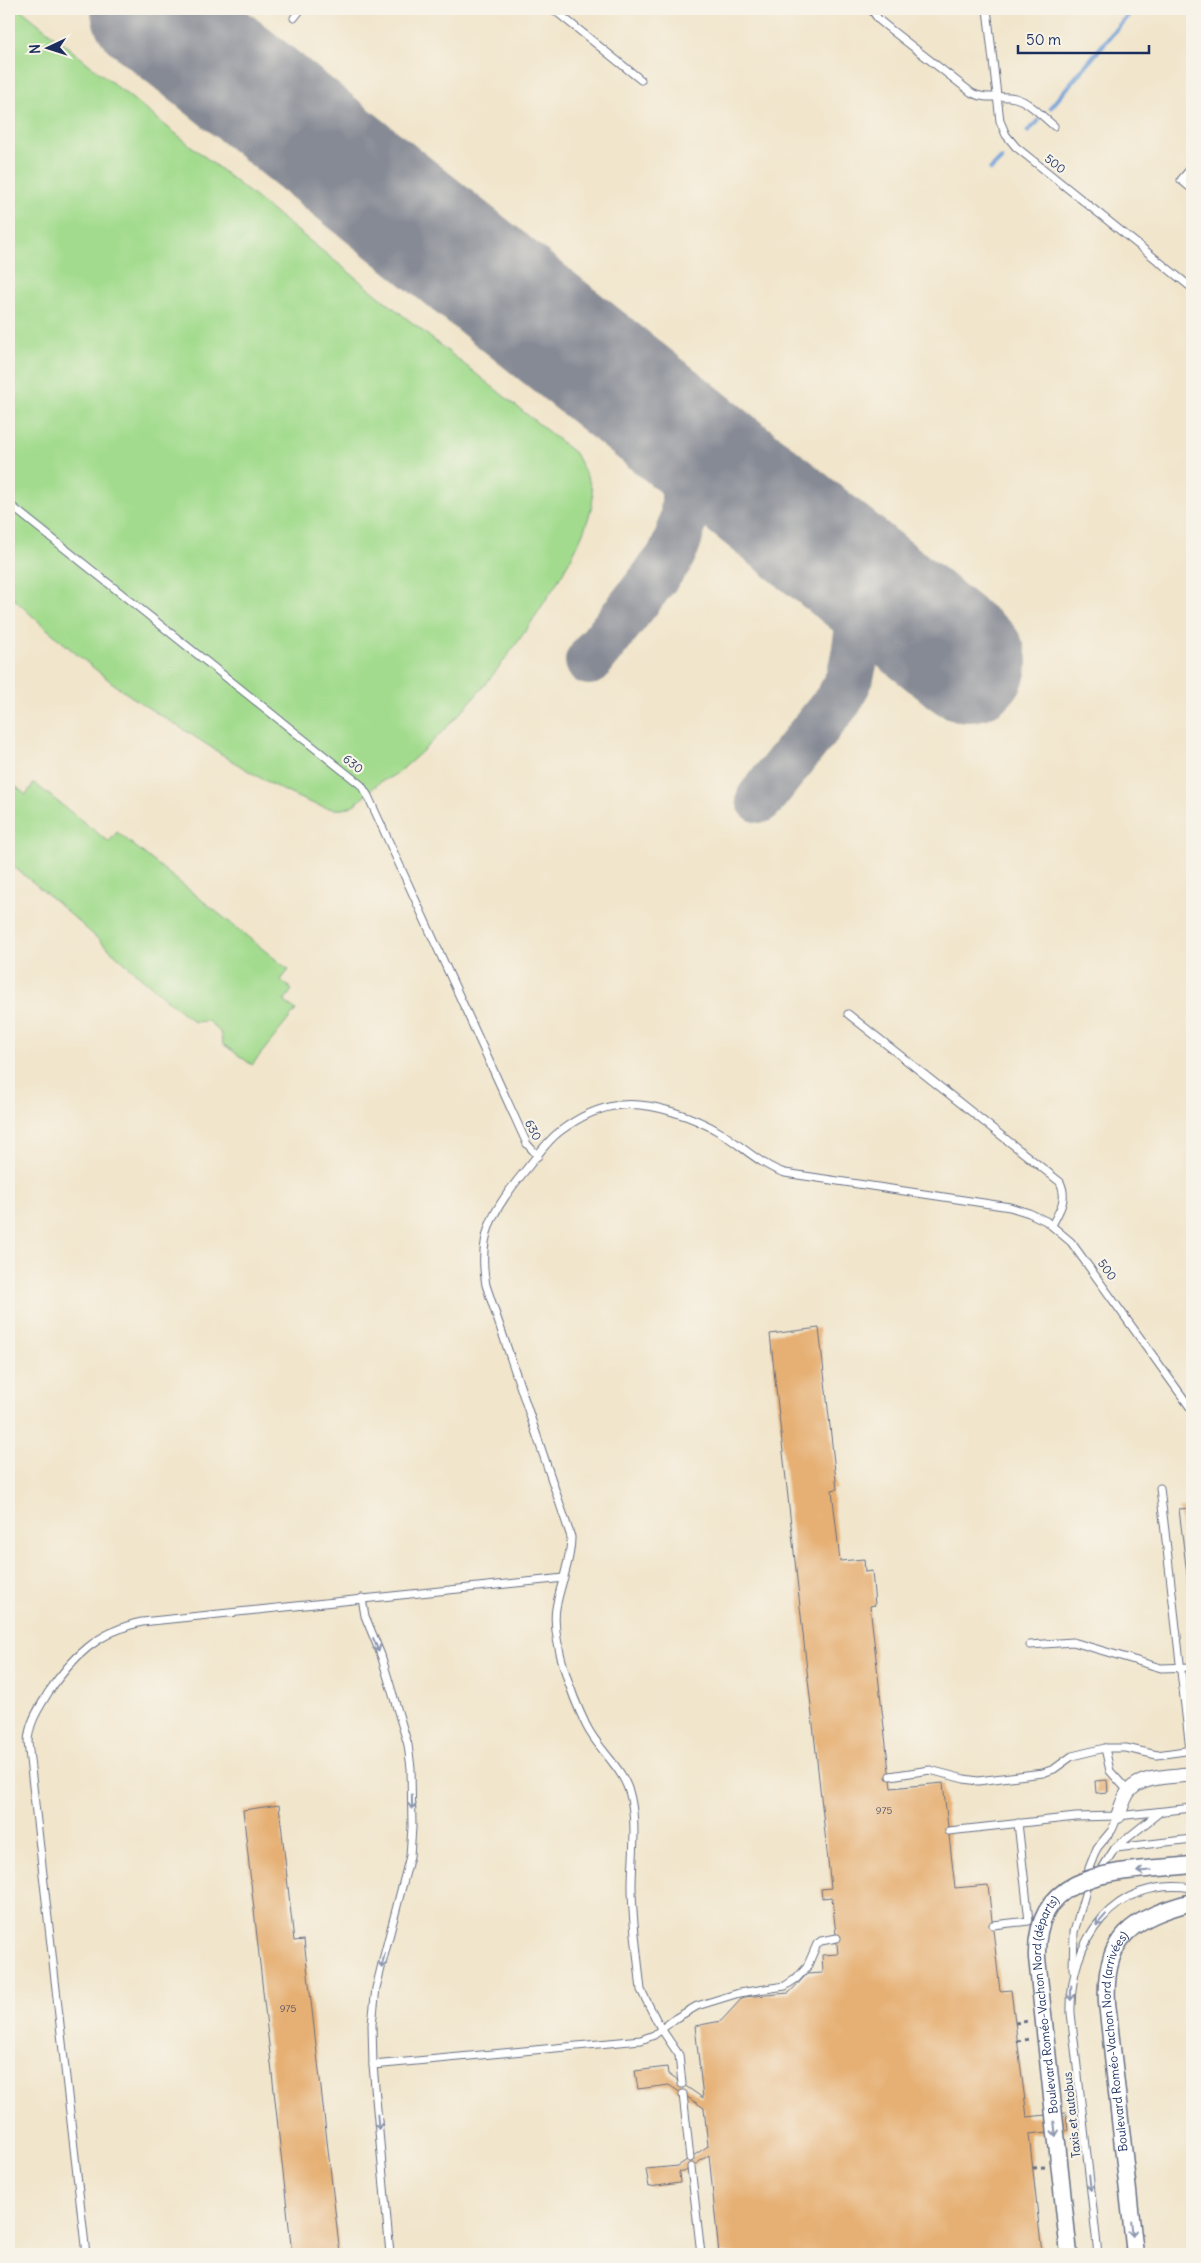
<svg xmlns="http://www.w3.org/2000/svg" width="1201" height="2263" font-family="Delius,sans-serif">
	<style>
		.green { fill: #a2db8d; stroke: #5e8576 }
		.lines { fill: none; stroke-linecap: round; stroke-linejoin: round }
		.stream { stroke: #6a9cd5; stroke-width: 5 }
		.taxiway { stroke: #868a94; stroke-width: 48 }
		.runway { stroke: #868a94; stroke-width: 118 }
		.building { fill: #e6b075 }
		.service-casing { stroke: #666f84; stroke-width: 9 }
		.minor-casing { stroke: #666f84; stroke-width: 16 }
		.tertiary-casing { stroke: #666f84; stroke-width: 19 }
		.path { stroke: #666f84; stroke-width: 3; stroke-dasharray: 4 4; stroke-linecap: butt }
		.service { stroke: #fff; stroke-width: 7 }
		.minor { stroke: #fff; stroke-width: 14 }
		.tertiary { stroke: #fff; stroke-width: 16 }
		.tertiary-bridge-casing { stroke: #666f84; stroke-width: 19; stroke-linecap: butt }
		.tertiary-bridge { stroke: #fff; stroke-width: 16 }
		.oneway { stroke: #8d97ae }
		.labels { text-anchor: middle; stroke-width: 4.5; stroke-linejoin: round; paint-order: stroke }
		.number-label { font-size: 10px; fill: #4e4f64 }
		.street-label { font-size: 12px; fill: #1b2f5e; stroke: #f7f3e8 }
	</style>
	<rect width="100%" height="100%" fill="#f7f3e8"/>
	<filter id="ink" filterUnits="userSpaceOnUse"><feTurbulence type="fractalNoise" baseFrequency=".02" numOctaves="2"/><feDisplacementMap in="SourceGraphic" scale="10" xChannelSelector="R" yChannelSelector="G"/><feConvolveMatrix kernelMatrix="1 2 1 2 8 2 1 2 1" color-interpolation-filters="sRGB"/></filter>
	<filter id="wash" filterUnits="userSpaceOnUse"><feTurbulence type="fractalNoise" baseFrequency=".0096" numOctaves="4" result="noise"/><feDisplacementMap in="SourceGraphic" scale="20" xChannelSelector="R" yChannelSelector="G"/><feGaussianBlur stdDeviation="1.12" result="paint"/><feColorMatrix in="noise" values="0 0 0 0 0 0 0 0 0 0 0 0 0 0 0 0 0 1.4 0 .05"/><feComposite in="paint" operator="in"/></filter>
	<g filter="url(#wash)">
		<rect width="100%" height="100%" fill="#f1e5cb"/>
		<g class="green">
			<path d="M9,9H20L575,453C582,468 596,487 592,505C585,536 565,571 547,598C510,657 468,710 416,757C408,764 399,773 389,778C385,780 381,781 378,784C367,792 357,807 343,809C308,814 217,751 186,731C160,715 134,700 110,681C76,654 41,625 9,594Z"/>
			<path d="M9,781L26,795L34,783L109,842L117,832L289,970L281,980L292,990L284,1001L296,1010L252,1065L223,1044L220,1032L208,1021L194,1022C130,971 73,913 9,863Z"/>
		</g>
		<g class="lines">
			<g class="stream">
				<path d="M1051,107L1133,9"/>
				<path d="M1028,131L1038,121"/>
				<path d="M991,169L1001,159"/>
			</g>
			<g class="taxiway">
				<path d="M683,434L690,445L820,549L843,579L855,611L858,634L855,655L850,677L840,698L760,799"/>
				<path d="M589,661L669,559C694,514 690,458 655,418C642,403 623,391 608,379L605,372"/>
			</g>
			<path class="runway" d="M150,9L968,663"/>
		</g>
		<g id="blocks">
			<g class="building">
				<path d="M819,1328L837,1489L832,1490L840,1561L864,1559L865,1572L872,1571L875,1605L870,1606L891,1788L943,1783L955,1888L988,1885L1000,1991L1011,1990L1027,2117L1066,2113L1068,2130L1029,2134L1042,2254H719L709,2155L684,2172H679L680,2183L649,2187L646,2169L678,2166L708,2146L704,2108L669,2085L638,2089L635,2071L667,2067L668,2074L703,2098L695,2026L721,2021L743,1997L789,1993L807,1974L823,1973L822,1955L838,1954L832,1897L822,1898L821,1889L831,1888L770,1334Z"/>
				<path d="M1192,1508V1607H1191L1179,1509Z"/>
				<path d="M1107,1780L1108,1792L1096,1793L1095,1781Z"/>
				<path d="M279,1805L294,1941L304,1940L340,2254H292L243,1810Z"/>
			</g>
		</g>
	</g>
	<g filter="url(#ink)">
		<use href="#blocks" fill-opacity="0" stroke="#666f84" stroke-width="1"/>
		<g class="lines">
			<g class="service-casing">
				<g id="service">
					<path d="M553,9L641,80"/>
					<path d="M871,9L879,20L890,29L972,93C987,101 1000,94 1015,98C1030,102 1043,117 1054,126"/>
					<path d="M987,9L1000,121L1006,135L1016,147L1192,288"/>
					<path d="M294,18L301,9"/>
					<path d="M1192,167L1181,180L1192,189"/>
					<path d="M9,504L361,785L368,796L527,1144L538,1156"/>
					<path d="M848,1014L1060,1182C1068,1198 1060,1210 1052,1225"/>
					<path d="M1160,1488L1190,1750"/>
					<path d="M362,1598L365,1616L381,1655L408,1745L411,1768L412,1827L410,1856L385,1952L376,1988L372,2024L373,2065L390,2254"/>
					<path d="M1030,1645L1073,1642L1161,1668L1192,1667"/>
					<path d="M1105,1748L1110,1771L1128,1791"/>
					<path d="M890,1776L930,1770L964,1779L978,1781L1043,1773L1054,1769L1072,1756L1105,1748H1126L1157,1755L1192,1750"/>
					<path d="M949,1831L1076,1817L1118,1816L1192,1808"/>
					<path d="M1116,1848L1192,1839"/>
					<path d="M1098,1875L1115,1848L1160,1812"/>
					<path d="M993,1925L1029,1921L1018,1823"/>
					<path d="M1073,1969L1074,1932L1085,1894L1089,1868L1097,1848L1112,1830L1118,1816"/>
					<path d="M373,2065L641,2040L654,2035L676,2018L697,2006L739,1993L785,1986L797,1978L807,1967L817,1944L821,1941L837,1938"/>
					<path d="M682,2084L679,2055L660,2027L641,1990L640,1981C637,1950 632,1918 632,1886C632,1858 637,1827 631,1799C625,1768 599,1752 586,1725C572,1696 551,1640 556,1608C560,1585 571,1561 571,1537L486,1285C477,1235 493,1210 524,1172C535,1159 546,1142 559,1132C576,1119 599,1107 621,1105C652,1102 695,1117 721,1133C742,1146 762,1166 785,1173L1010,1207L1029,1213L1046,1221L1071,1242L1192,1410"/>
					<path d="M683,2094L690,2158"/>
					<path d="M691,2167L701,2254"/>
					<path d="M86,2254L28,1742C29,1722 38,1710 48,1693C72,1657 99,1631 142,1622L564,1578"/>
					<path d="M1098,2254L1071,2013C1069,1941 1114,1876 1192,1888"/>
				</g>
			</g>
			<g class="minor-casing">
				<path id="minor" d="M1118,1816C1121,1808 1124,1797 1129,1791C1142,1775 1174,1777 1192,1774"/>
			</g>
			<g class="tertiary-casing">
				<g id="tertiary">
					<path id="s1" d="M1135,2254L1107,2003C1103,1936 1133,1918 1192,1902"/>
				</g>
			</g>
			<g class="path">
				<path d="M1015,2023L1029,2021"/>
				<path d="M1017,2041L1031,2039"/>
				<path d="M1033,2168L1045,2167"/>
			</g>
			<use href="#service" class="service"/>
			<use href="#minor" class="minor"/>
			<use href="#tertiary" class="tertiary"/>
			<g class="tertiary-bridge-casing">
				<g id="tertiary-bridge">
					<path id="s2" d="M1069,2254L1037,1958C1034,1864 1125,1873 1192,1865"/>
				</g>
			</g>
			<use href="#tertiary-bridge" class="tertiary-bridge"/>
		</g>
		<defs><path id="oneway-shaft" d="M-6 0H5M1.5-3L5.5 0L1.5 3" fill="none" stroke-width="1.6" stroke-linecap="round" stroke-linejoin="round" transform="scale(1.25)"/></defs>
		<g class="oneway">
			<use href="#oneway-shaft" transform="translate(376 1645) rotate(68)"/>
			<use href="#oneway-shaft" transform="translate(412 1802) rotate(89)"/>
			<use href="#oneway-shaft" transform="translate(1144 1871) rotate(174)"/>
			<use href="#oneway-shaft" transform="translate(1101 1920) rotate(131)"/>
			<use href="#oneway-shaft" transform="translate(383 1961) rotate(103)"/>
			<use href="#oneway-shaft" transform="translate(1071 1993) rotate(92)"/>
			<use href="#oneway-shaft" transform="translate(378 2122) rotate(85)"/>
			<use href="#oneway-shaft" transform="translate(1055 2129) rotate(84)"/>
			<use href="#oneway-shaft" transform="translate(1090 2183) rotate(84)"/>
			<use href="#oneway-shaft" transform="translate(1132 2229) rotate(84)"/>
		</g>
	</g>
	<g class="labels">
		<g class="number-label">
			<text x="884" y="1814">975</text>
			<text x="288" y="2012">975</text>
		</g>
		<g class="street-label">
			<text transform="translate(1055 164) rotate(39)" y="4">500</text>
			<text transform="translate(353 764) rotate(39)" y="4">630</text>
			<text transform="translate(533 1130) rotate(63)" y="4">630</text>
			<text transform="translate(1107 1270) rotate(55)" y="4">500</text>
			<text dy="4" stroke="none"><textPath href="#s2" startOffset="252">Boulevard Roméo-Vachon Nord (départs)</textPath></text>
			<text dy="4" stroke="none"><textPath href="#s1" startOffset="215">Boulevard Roméo-Vachon Nord (arrivées)</textPath></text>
			<text transform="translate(1072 2115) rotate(-96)" y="4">Taxis et autobus</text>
		</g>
	</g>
	<rect width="1201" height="2263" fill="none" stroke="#f7f3e8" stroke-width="30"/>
	<g transform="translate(48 48) rotate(266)" stroke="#f7f3e8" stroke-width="4" paint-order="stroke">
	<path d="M0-4L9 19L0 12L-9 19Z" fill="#1b2f5e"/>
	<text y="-8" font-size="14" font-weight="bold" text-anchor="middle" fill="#1b2f5e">N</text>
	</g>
	<path d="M1018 45v8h131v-8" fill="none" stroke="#1b2f5e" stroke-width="2.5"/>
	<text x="1026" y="45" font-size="15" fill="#1b2f5e" stroke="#f7f3e8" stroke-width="4" paint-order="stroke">50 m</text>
</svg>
